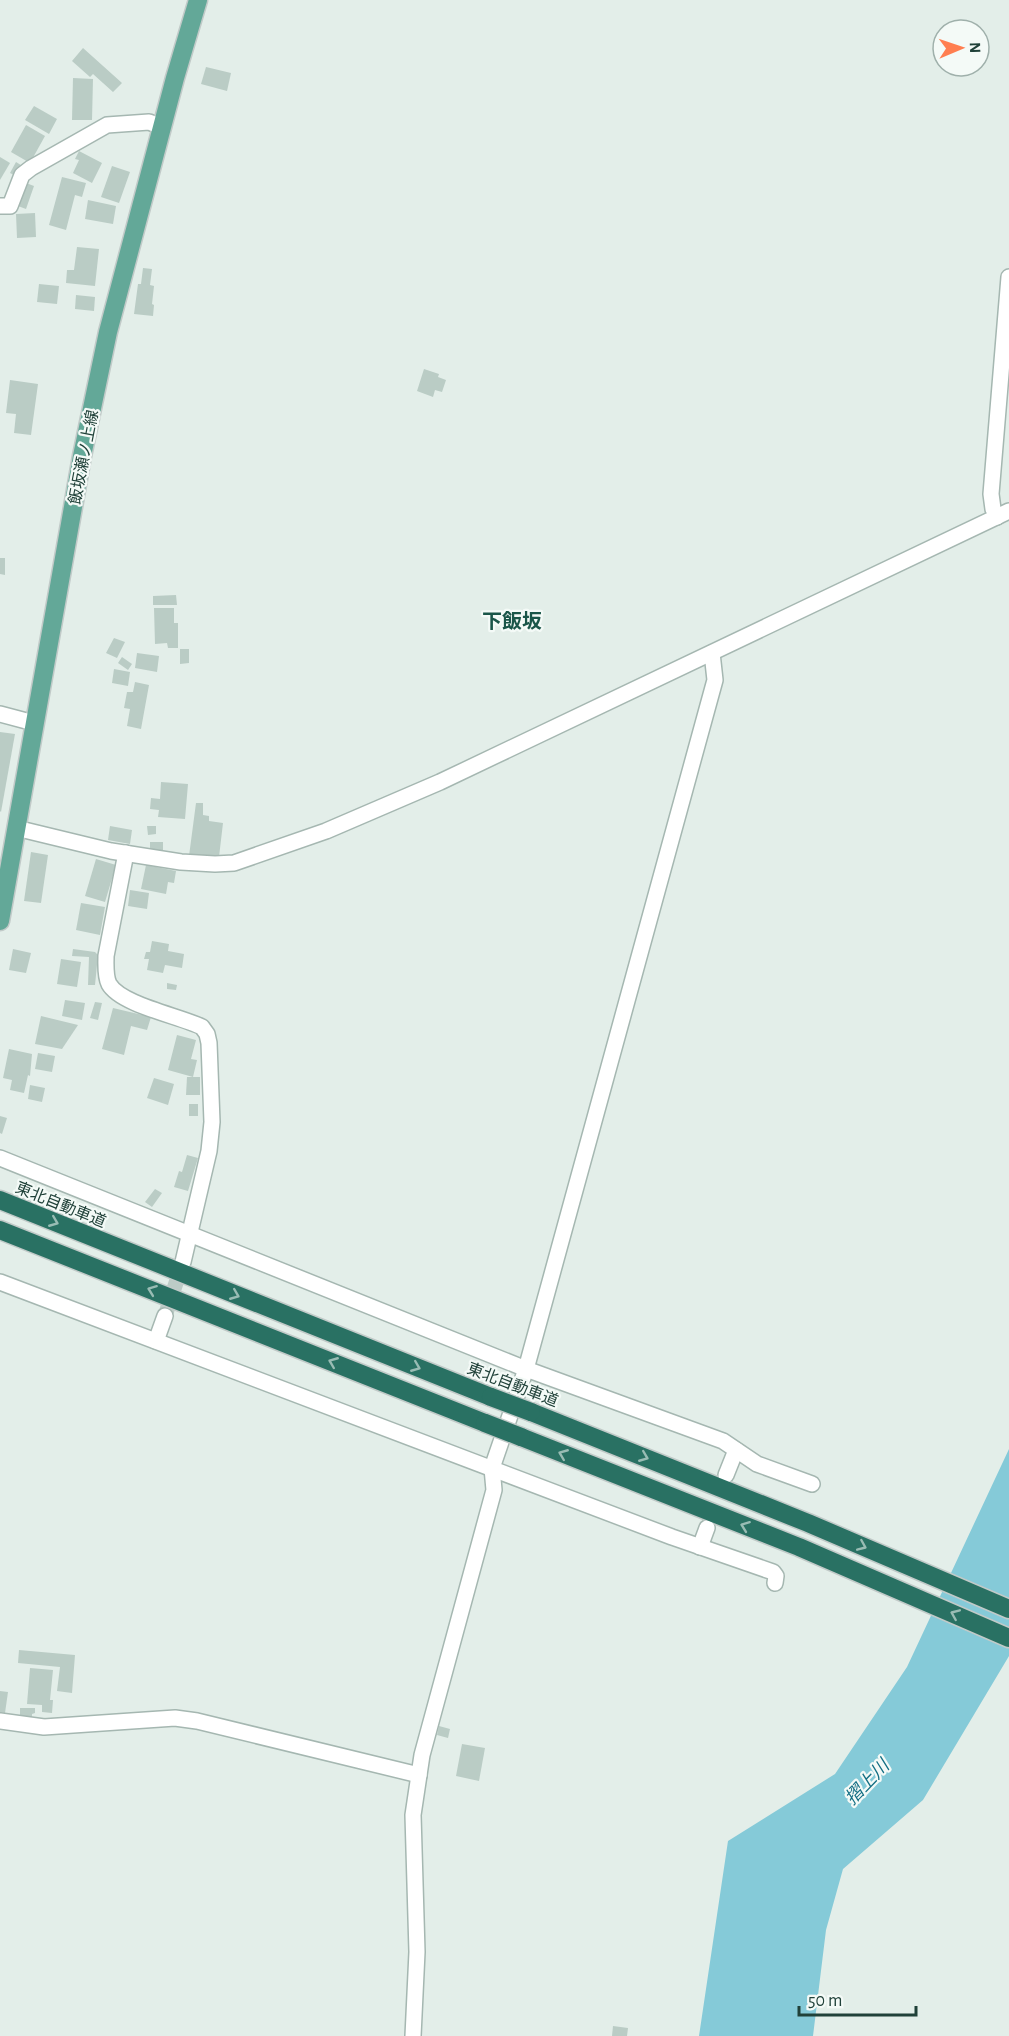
<svg xmlns="http://www.w3.org/2000/svg" width="1009" height="2036" font-family="'Alegreya Sans','Noto Sans JP',sans-serif">
	<style>
		.water { fill: #85cad8 }
		.building { fill: #baccc5 }
		.lines { fill: none; stroke-linecap: round; stroke-linejoin: round }
		.minor-tunnel { stroke: #bccbc6; stroke-width: 15; stroke-dasharray: 15 8; stroke-linecap: butt }
		.minor-casing { stroke: #a5b7b1; stroke-width: 18 }
		.major-casing { stroke: #c1cac8; stroke-width: 21 }
		.highway-casing { stroke: #c1cac8; stroke-width: 21 }
		.minor { stroke: #fff; stroke-width: 15 }
		.major { stroke: #63a898; stroke-width: 18 }
		.highway { stroke: #297163; stroke-width: 18 }
		.highway-bridge-casing { stroke: #c1cac8; stroke-width: 21; stroke-linecap: butt }
		.highway-bridge { stroke: #297163; stroke-width: 18 }
		.oneway { stroke: #99bcb4 }
		.labels { text-anchor: middle; stroke-width: 4.5; stroke-linejoin: round; paint-order: stroke }
		.street-label { font-size: 16px; fill: #204139; stroke: #f4faf7 }
		.water-label { font-size: 18px; font-style: italic; fill: #146f84; stroke: #f4faf7 }
		.quarter-label { font-size: 20px; font-weight: bold; fill: #1a5649; stroke: #f4faf7 }
	</style>
	<rect width="100%" height="100%" fill="#e3eee9"/>
	<path class="water" d="M1009,1449V1656L923,1800L843,1869L826,1930L813,2036H699L728,1841L835,1774L907,1667Z"/>
	<g class="building">
		<path d="M83,48L122,83L113,92L93,74L90,77L72,61Z"/>
		<path d="M206,67L231,73L227,91L201,84Z"/>
		<path d="M73,78L93,79L92,120H72Z"/>
		<path d="M34,106L57,119L49,134L25,120Z"/>
		<path d="M26,125L45,136L30,163L11,152Z"/>
		<path d="M79,151L102,163L92,183L73,173L79,160L75,159Z"/>
		<path d="M0,157L10,163L0,180Z"/>
		<path d="M16,162L24,167L18,177L10,173Z"/>
		<path d="M112,166L130,172L119,203L101,197Z"/>
		<path d="M62,177L86,183L82,197L75,195L66,230L49,225Z"/>
		<path d="M26,183L34,186L26,209L18,206Z"/>
		<path d="M88,200L116,206L113,224L85,219Z"/>
		<path d="M35,213L36,237L17,238L16,214Z"/>
		<path d="M77,247L99,249L95,286L66,283L67,270H74Z"/>
		<path d="M143,268L152,269L150,285L154,286L152,304L154,305L153,316L134,314L138,284H141Z"/>
		<path d="M39,284L59,286L57,304L37,302Z"/>
		<path d="M76,295L95,297L94,311L75,309Z"/>
		<path d="M424,369L439,374L438,377L446,380L442,392L435,390L433,397L417,391Z"/>
		<path d="M10,380L38,384L31,435L14,433L16,414L6,413Z"/>
		<path d="M0,558H5V575L0,574Z"/>
		<path d="M176,595L177,605H153V596Z"/>
		<path d="M154,608H174V623H178V648H168L167,643L155,644Z"/>
		<path d="M114,638L125,642L117,658L106,653Z"/>
		<path d="M180,649H189V663L180,664Z"/>
		<path d="M137,653L159,656L157,672L135,668Z"/>
		<path d="M122,657L132,664L128,670L118,663Z"/>
		<path d="M114,669L130,672L128,686L112,683Z"/>
		<path d="M135,682L149,685L141,729L127,726L130,709L124,708L127,692H133Z"/>
		<path d="M0,732L15,734L1,812L0,811Z"/>
		<path d="M161,782L188,784L185,819L158,817L159,810L150,809L151,798L160,799Z"/>
		<path d="M196,803H203V815L209,816V821L223,823L219,857L204,855V858L189,856Z"/>
		<path d="M110,826L132,830L130,844L108,840Z"/>
		<path d="M147,826H156V834L148,835Z"/>
		<path d="M150,842H163V851L150,850Z"/>
		<path d="M31,852L48,855L41,903L24,901Z"/>
		<path d="M96,859L116,865L105,902L85,896Z"/>
		<path d="M146,865L176,871L174,883L168,882L166,894L141,889Z"/>
		<path d="M130,890L149,893L147,909L128,906Z"/>
		<path d="M81,903L105,907L100,935L76,930Z"/>
		<path d="M152,941L169,944L168,951L184,954L182,968L165,965L163,973L147,970L149,959H144L146,952H150Z"/>
		<path d="M13,949L31,953L26,973L9,970Z"/>
		<path d="M73,949L95,952L98,955L95,985H88L89,957L72,956Z"/>
		<path d="M61,959L81,962L77,987L57,984Z"/>
		<path d="M167,983L177,985L176,990L167,989Z"/>
		<path d="M65,1000L85,1003L82,1020L62,1016Z"/>
		<path d="M95,1002L102,1003L98,1020L90,1018Z"/>
		<path d="M113,1008L151,1017L147,1030L131,1026L124,1055L102,1049Z"/>
		<path d="M41,1016L78,1025L62,1049L35,1044Z"/>
		<path d="M177,1035L196,1040L191,1059L197,1060L193,1077L168,1070Z"/>
		<path d="M9,1049L32,1054L30,1076L28,1075L24,1093L10,1090L12,1080L3,1078Z"/>
		<path d="M38,1053L55,1056L52,1072L35,1069Z"/>
		<path d="M187,1077H200V1095H186Z"/>
		<path d="M154,1078L174,1084L168,1105L147,1098Z"/>
		<path d="M30,1085L45,1088L42,1102L28,1099Z"/>
		<rect x="189" y="1104" width="9" height="12"/>
		<path d="M0,1116L7,1118L2,1134L0,1133Z"/>
		<path d="M187,1155L198,1158L188,1191L174,1187L179,1171L182,1172Z"/>
		<path d="M155,1189L162,1193L152,1207L145,1202Z"/>
		<path d="M19,1650L75,1655L72,1693L57,1691L60,1667L18,1663Z"/>
		<path d="M30,1668L53,1670L50,1700H53L52,1713L42,1712V1705L27,1704Z"/>
		<path d="M0,1691L8,1692L5,1713L0,1712Z"/>
		<path d="M20,1708H35V1713L32,1714V1717H20Z"/>
		<path d="M439,1726L450,1729L448,1738L437,1735Z"/>
		<path d="M462,1744L485,1748L479,1781L456,1776Z"/>
		<path d="M613,2026L628,2028L627,2036H612Z"/>
	</g>
	<g class="lines">
		<path class="minor-tunnel" d="M165,1316L183,1262"/>
		<g class="minor-casing">
			<g id="minor">
				<path d="M0,206H10L22,175L31,168L107,125L149,122L162,127"/>
				<path d="M997,517L993,509L991,494L1009,277"/>
				<path d="M0,714L34,723"/>
				<path d="M16,828L111,851L181,862L215,864L234,863L326,831L440,782L1009,511"/>
				<path d="M126,853L106,956C106,965 105,976 109,984C121,1005 180,1016 202,1027L207,1034L209,1043L212,1122L209,1151L183,1262"/>
				<path d="M0,1158L526,1369L723,1441L757,1464L812,1484"/>
				<path d="M0,1282L672,1537L773,1572L776,1576L775,1583"/>
				<path d="M156,1341L165,1316"/>
				<path d="M726,1475L736,1450"/>
				<path d="M700,1547L707,1528"/>
				<path d="M0,1721L44,1727L175,1718L197,1721L419,1775"/>
				<path d="M413,2036L417,1952L413,1815L422,1755L494,1490L492,1468L526,1369L715,680L712,653"/>
			</g>
		</g>
		<g class="major-casing">
			<path id="major" d="M0,921L82,456L108,332L175,78L198,0"/>
		</g>
		<g class="highway-casing">
			<g id="highway">
				<path d="M0,1200L491,1397"/>
				<path d="M0,1230L485,1423"/>
				<path d="M531,1412L808,1523L1009,1609"/>
				<path d="M521,1437L799,1547L1009,1638"/>
			</g>
		</g>
		<use href="#minor" class="minor"/>
		<use href="#major" class="major"/>
		<use href="#highway" class="highway"/>
		<g class="highway-bridge-casing">
			<g id="highway-bridge">
				<path d="M491,1397L531,1412"/>
				<path d="M485,1423L521,1437"/>
			</g>
		</g>
		<use href="#highway-bridge" class="highway-bridge"/>
	</g>
	<defs><path id="oneway-chevron" d="M-2-3.5L2.5 0L-2 3.5" fill="none" stroke-width="1.6" stroke-linecap="round" stroke-linejoin="round" transform="scale(1.5)"/></defs>
	<g class="oneway">
		<use href="#oneway-chevron" transform="translate(54 1222) rotate(22)"/>
		<use href="#oneway-chevron" transform="translate(152 1290) rotate(-159)"/>
		<use href="#oneway-chevron" transform="translate(235 1295) rotate(22)"/>
		<use href="#oneway-chevron" transform="translate(333 1362) rotate(-158)"/>
		<use href="#oneway-chevron" transform="translate(416 1367) rotate(22)"/>
		<use href="#oneway-chevron" transform="translate(563 1454) rotate(-158)"/>
		<use href="#oneway-chevron" transform="translate(644 1457) rotate(22)"/>
		<use href="#oneway-chevron" transform="translate(745 1526) rotate(-159)"/>
		<use href="#oneway-chevron" transform="translate(862 1546) rotate(23)"/>
		<use href="#oneway-chevron" transform="translate(955 1614) rotate(-157)"/>
	</g>
	<g class="labels">
		<g class="street-label">
			<text transform="translate(83 457) rotate(-79)" y="6">飯坂瀬ノ上線</text>
			<text transform="translate(61 1204) rotate(22)" y="6">東北自動車道</text>
			<text transform="translate(513 1384) rotate(21)" y="6">東北自動車道</text>
		</g>
		<g class="water-label">
			<text transform="translate(867 1782) rotate(-46)" y="6">摺上川</text>
		</g>
		<g class="quarter-label">
			<text x="512" y="628">下飯坂</text>
		</g>
	</g>
	<g transform="translate(961 48) rotate(88)"><circle r="28" fill="#f4faf7" stroke="#9fb0ab" stroke-width="1.5"/>
	<path d="M0-4.5L10 22L0 15L-10 22Z" fill="#ff7e50"/>
	<text y="-9" font-size="16" font-weight="bold" text-anchor="middle" fill="#204139">N</text>
	</g>
	<path d="M799 2006v9h117v-9" fill="none" stroke="#204139" stroke-width="3"/>
	<text x="808" y="2006" font-size="18" fill="#204139" stroke="#f4faf7" stroke-width="4.5" paint-order="stroke">50 m</text>
</svg>
